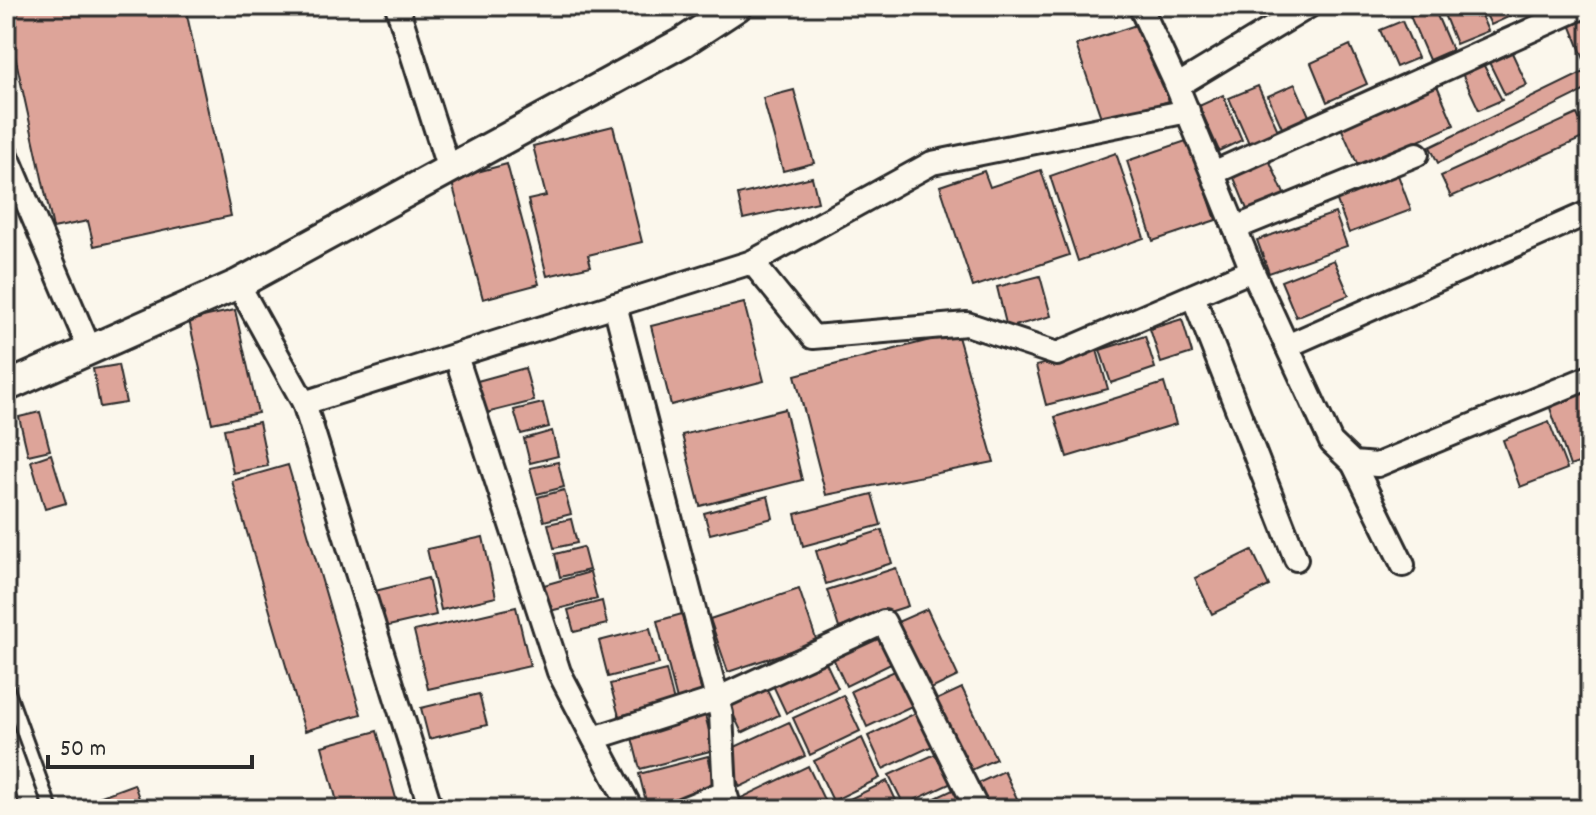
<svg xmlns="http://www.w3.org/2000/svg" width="1596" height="815" font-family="Dekko,sans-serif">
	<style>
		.building { fill: #dda499; stroke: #2b2b2b; stroke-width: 2 }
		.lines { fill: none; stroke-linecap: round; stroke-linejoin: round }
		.service-casing { stroke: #2b2b2b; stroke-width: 17 }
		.minor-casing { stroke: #2b2b2b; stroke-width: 28 }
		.tertiary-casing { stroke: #2b2b2b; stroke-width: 34 }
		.service { stroke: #fbf7ec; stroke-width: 11 }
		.minor { stroke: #fbf7ec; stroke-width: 22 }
		.tertiary { stroke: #fbf7ec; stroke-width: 28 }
	</style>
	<rect width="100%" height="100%" fill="#fbf7ec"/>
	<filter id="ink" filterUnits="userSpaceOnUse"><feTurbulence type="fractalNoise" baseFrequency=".0125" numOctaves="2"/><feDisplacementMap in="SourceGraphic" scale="16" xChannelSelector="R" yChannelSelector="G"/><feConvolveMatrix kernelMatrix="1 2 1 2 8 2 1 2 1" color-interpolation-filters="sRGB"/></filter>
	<g filter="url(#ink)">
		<g class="building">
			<path d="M36,6H185L231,216L94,246L88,221L53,228L6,15Z"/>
			<path d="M1433,6L1452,50L1429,60L1410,16Z"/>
			<path d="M1477,6L1488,31L1456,44L1441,7Z"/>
			<path d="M1482,6H1514L1517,13L1491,25Z"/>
			<path d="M1590,7V57L1584,59L1567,17Z"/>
			<path d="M1402,21L1418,58L1396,67L1380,30Z"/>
			<path d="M1145,22L1172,100L1103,123L1076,45Z"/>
			<path d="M1507,42L1527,85L1505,95L1484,52Z"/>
			<path d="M1350,45L1367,84L1327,102L1311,63Z"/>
			<path d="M1481,60L1502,100L1479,110L1459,67Z"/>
			<path d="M1590,69V88L1438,163L1430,147Z"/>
			<path d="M1435,81L1454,125L1359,168L1339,123Z"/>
			<path d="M1295,84L1313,125L1286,137L1268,96Z"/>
			<path d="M1258,86L1280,135L1251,148L1229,98Z"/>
			<path d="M794,90L814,163L783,171L763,98Z"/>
			<path d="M1223,95L1242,140L1219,151L1199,106Z"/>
			<path d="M1577,114L1587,136L1451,197L1441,176Z"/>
			<path d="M613,126L642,242L588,255L591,266L547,276L528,200L546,196L533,146Z"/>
			<path d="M1189,140L1216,220L1153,241L1127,161Z"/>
			<path d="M1116,153L1144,238L1078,261L1050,176Z"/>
			<path d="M1267,155L1285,196L1248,212L1232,173Z"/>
			<path d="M507,164L539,284L483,299L451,179Z"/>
			<path d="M1041,170L1069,255L973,287L940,186L984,171L990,187Z"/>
			<path d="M1398,175L1411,210L1349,233L1336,198Z"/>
			<path d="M812,177L818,202L743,219L738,195Z"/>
			<path d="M1335,213L1347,246L1269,273L1257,240Z"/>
			<path d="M1334,260L1349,295L1296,317L1281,281Z"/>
			<path d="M1040,276L1051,316L1007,328L997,287Z"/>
			<path d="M744,303L764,381L671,405L651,326Z"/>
			<path d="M235,310L258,413L212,423L189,320Z"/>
			<path d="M1182,319L1192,353L1161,363L1150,329Z"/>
			<path d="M957,333L994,462L826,495L795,375Z"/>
			<path d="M1145,336L1155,368L1111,383L1100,350Z"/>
			<path d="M1097,350L1108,389L1046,405L1036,366Z"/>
			<path d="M118,365L126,403L100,407L93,369Z"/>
			<path d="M525,368L534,401L478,415L470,383Z"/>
			<path d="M1164,383L1176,424L1067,457L1055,417Z"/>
			<path d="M1590,391V459L1570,466L1549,405Z"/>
			<path d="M543,403L549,427L521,434L514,410Z"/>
			<path d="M785,409L802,480L700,506L682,435Z"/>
			<path d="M40,412L50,450L28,455L19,417Z"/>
			<path d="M259,422L268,466L233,473L224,429Z"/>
			<path d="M1549,422L1567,469L1520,487L1503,440Z"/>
			<path d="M552,431L558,456L530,463L524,439Z"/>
			<path d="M51,454L66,503L45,509L31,461Z"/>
			<path d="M558,462L564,487L537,494L530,468Z"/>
			<path d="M288,465L361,714L305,731L232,481Z"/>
			<path d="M564,490L571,514L544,521L538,497Z"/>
			<path d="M872,494L881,525L803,546L795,514Z"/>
			<path d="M768,496L773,518L710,534L704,513Z"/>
			<path d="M571,519L577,543L554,548L548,524Z"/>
			<path d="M882,530L892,563L826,584L816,551Z"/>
			<path d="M483,537L496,597L441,610L427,549Z"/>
			<path d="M583,547L589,570L560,577L555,554Z"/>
			<path d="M1252,550L1269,586L1212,614L1195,578Z"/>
			<path d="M896,568L908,606L839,628L827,590Z"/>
			<path d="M590,572L597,599L550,611L544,585Z"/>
			<path d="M428,578L436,615L384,627L375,591Z"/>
			<path d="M799,589L817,642L728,672L710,619Z"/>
			<path d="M602,601L607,624L574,632L568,610Z"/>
			<path d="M516,607L530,666L428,689L414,631Z"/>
			<path d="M927,609L958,676L925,692L893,624Z"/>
			<path d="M682,614L702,693L677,700L657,621Z"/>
			<path d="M650,628L659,664L608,677L599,641Z"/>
			<path d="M883,631L897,661L846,686L832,656Z"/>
			<path d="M822,654L838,688L786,713L770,679Z"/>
			<path d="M899,669L916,704L867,727L851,691Z"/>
			<path d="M666,670L674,702L619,716L610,684Z"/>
			<path d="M762,680L779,715L742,733L725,697Z"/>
			<path d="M962,688L996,759L967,772L934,701Z"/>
			<path d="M479,694L487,725L429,739L421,708Z"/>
			<path d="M843,695L860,731L810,755L793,718Z"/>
			<path d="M926,708L941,742L883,769L868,736Z"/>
			<path d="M704,711L714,750L640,769L630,730Z"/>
			<path d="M789,722L805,756L740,787L724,752Z"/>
			<path d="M377,731L399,809H339L322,746Z"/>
			<path d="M862,738L880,778L833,801L814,761Z"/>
			<path d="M942,751L956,781L904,805L889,775Z"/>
			<path d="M708,756L717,791L648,809L639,774Z"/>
			<path d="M6,765L21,809H6Z"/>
			<path d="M808,766L826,804L815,809H741L737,800Z"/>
			<path d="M1004,771L1022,809H985L974,785Z"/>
			<path d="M887,781L900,809H834L833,807Z"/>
			<path d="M134,784L143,809H66Z"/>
			<path d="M959,787L969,809H912Z"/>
		</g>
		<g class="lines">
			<g class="service-casing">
				<path id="service" d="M6,685L51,809"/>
			</g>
			<g class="minor-casing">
				<g id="minor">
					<path d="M397,6L449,170"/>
					<path d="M1140,6L1177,86"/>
					<path d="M6,153L90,350"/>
					<path d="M1213,173L1585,6"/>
					<path d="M1235,228L1417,154"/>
					<path d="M752,262L932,163L1188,111"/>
					<path d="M1252,270L1331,442L1353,463L1377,465L1590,377"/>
					<path d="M238,284L304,403L752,262L813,337L967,324L1057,354L1252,270L1177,86L1309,6"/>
					<path d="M1193,296L1296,559"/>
					<path d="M615,305L721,714L725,792L730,809"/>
					<path d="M1287,346L1590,212"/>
					<path d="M456,356L559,672L631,809"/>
					<path d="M304,403L431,809"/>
					<path d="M1353,463L1403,565"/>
					<path d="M594,738L717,699L884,622L977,809"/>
					<path d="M683,809L725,792"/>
				</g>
			</g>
			<g class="tertiary-casing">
				<path id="tertiary" d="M6,387L238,284L683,42L738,6"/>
			</g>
			<use href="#service" class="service"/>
			<use href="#minor" class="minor"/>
			<use href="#tertiary" class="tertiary"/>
		</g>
	</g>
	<rect width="1596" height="815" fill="none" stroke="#fbf7ec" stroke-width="32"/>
	<rect x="16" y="16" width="1564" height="783" fill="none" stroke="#2b2b2b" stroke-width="3" filter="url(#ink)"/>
	<path d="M48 755v12h204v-12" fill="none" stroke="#2b2b2b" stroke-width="4"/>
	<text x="60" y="755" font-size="24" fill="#2b2b2b" stroke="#fbf7ec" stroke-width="6" paint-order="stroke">50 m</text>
</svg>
